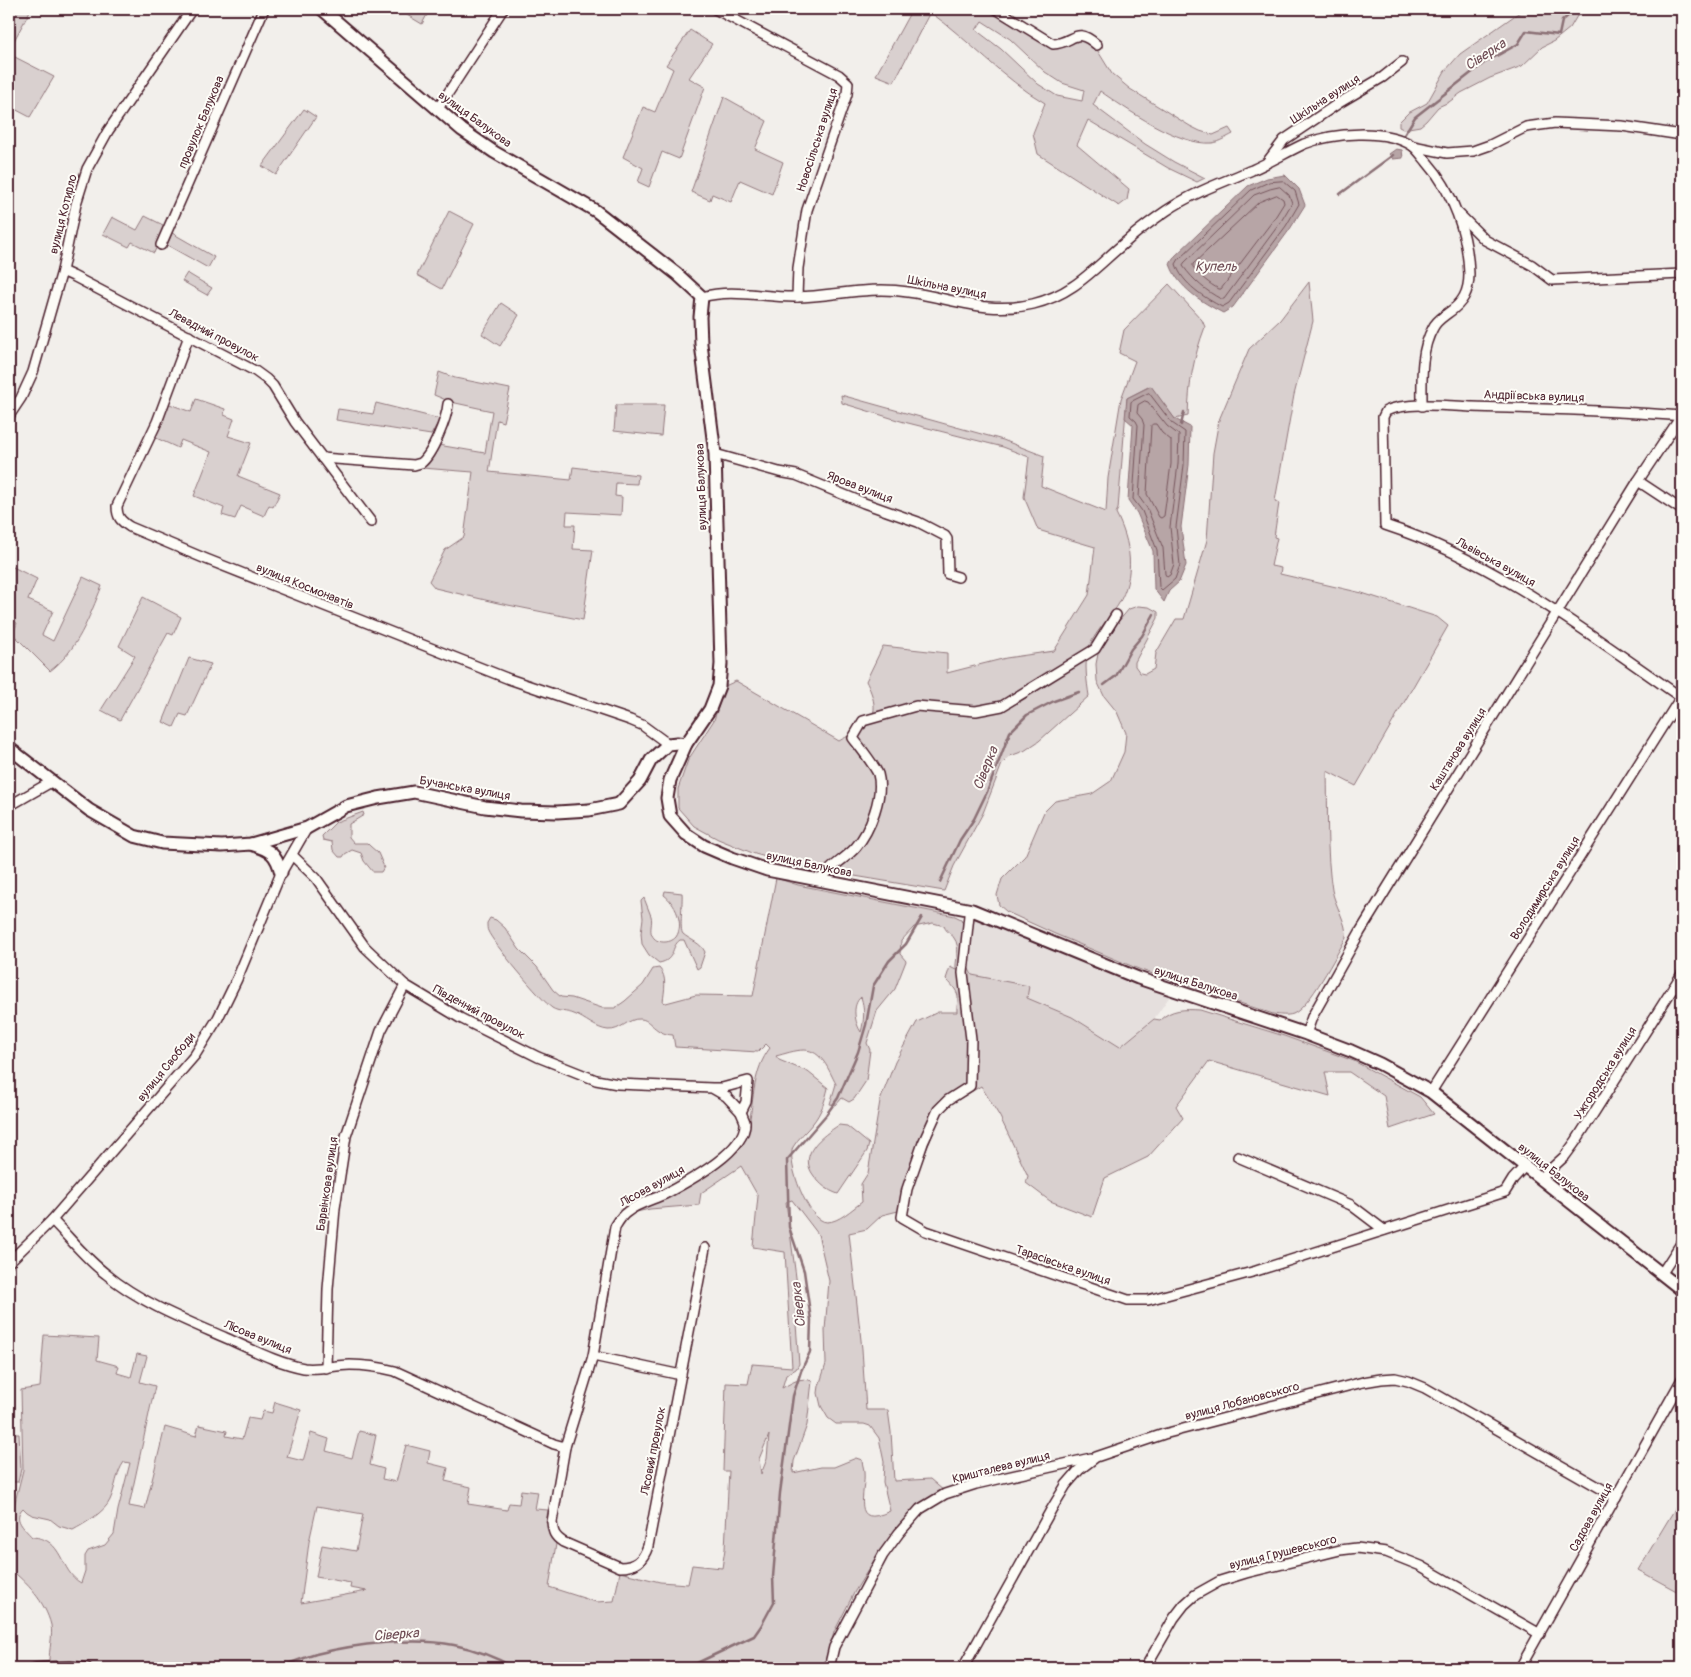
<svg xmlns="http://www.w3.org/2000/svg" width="1691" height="1677" font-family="Pangolin,sans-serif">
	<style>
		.built { fill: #e5dfdd }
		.green { fill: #d9d0cf; stroke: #92787d; fill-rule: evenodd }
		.water { fill: #b7a5a6; stroke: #8b6f75 }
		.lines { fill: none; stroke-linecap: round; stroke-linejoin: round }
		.shore { stroke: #76555c; stroke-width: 1 }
		.stream { stroke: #8b6f75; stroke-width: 2.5 }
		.street-casing { stroke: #4a1f2b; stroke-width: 12 }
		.secondary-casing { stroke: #4a1f2b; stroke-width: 15 }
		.street { stroke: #fdfcf7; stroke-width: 9 }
		.secondary { stroke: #fdfcf7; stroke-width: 11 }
		.labels { text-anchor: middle; stroke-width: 4; stroke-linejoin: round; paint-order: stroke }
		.street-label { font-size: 12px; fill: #4a1f2b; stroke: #fdfcf7 }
		.water-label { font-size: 14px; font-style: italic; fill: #704e56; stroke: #fdfcf7 }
	</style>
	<rect width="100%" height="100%" fill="#f2efeb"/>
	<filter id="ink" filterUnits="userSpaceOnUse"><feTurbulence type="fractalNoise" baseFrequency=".02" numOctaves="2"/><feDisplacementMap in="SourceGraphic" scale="10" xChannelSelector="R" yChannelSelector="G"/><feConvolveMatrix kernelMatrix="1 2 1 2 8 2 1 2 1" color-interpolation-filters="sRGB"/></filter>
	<g filter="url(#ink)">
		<path class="built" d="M972,916L1018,932L1082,962L1170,996L1154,1019L1120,1047L1072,1017L1027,998L1028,986L971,975L969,969Z"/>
		<g class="green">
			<path d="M9,9H31L9,50Z"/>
			<path d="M410,9H430L422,24L407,15Z"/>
			<path d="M912,9H991L1048,44L1082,38L1096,48L1112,74L1130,89L1190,126L1200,131L1213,135L1229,128L1233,134C1227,137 1219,142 1212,143C1179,146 1126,109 1100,91L1093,105L1145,144L1174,162L1205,178L1197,182L1168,168L1088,120L1077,145L1129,189L1127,200L1119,206L1038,154L1033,133L1045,103C1002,78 970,41 930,12L894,82L876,75ZM982,21L1010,39L1045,72L1062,83L1084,90L1082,101L1057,96L1038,84L1001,49L976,30Z"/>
			<path d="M1524,9H1594L1577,16L1570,28L1554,41L1542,47L1522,66L1490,78L1461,93L1449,102L1438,107L1426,121L1420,126L1403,129L1399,127V122L1408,113L1427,103L1445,71L1460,54Z"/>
			<path d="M690,30L712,44L689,78L705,87L679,159L662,152L649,187L638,182L643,168L623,157L643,107L655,112L673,69L666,65Z"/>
			<path d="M9,54L54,77L30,117L9,106Z"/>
			<path d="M724,97L767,121L755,149L783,162L772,194L740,180L731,202L712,194L710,200L691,192Z"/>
			<path d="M304,109L316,117L276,175L262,166Z"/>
			<path d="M449,211L474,224L442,289L417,275Z"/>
			<path d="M145,216L165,226L154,253L132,242L129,247L103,234L112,217L137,230Z"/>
			<path d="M172,233L214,257L208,268L167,245Z"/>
			<path d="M187,273L212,288L207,295L182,281Z"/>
			<path d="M1309,282L1313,321L1294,395L1275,501L1279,503L1274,537L1277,538L1271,566L1281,568L1280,574L1362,593L1437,617L1448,626L1356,786L1327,771C1328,809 1326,854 1332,890C1335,906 1347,922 1346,938C1336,955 1310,1007 1293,1014C1287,1016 1280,1015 1273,1014L1141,970L1055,934L1007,912L999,905L997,895L1002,879L1025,856L1044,812L1055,801L1092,794L1111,781L1124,752L1126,733L1117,712L1104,696L1097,681L1096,664L1099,649L1113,628L1129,609L1138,606L1149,607L1158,612V618L1135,662V666L1140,673L1145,674L1154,669L1156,653L1176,619H1184L1207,540L1213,453L1219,420L1249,349L1280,320Z"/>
			<path d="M1169,284L1202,320L1205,327C1193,359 1189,382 1188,416L1175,419L1150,386L1127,398L1118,509L1116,513C1131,543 1136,575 1118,605C1108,621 1094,632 1088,650C1084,664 1087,682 1089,696L1039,741L1024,751L1010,756L1002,764L983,813L954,866L944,891L801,867L755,854L718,839L694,826L678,808V789L688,760L714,720L725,686L736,681L839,741C847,736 859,732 866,725C880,713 873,695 866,681L883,646L947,653V673L1006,658L1054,651L1089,595L1095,547L1038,530L1024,497L1029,457L1003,447L904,422L842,403L841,395L1003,440L1044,456L1041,486L1106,512L1108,478L1121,399L1135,361L1119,353L1124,330Z"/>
			<path d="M501,303L519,315L500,346L482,334Z"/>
			<path d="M439,372L455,378L510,389L503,422L497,420L489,472L571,480L573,467L638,475L637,484L616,483L615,496L622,497L621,515L567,512L566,525H575L573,549L593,550L583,620L498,603L435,588L429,581L445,550L464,537L473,472L422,468L429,462L438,445L485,453L492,411L451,402L434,395Z"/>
			<path d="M196,399L225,409L224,415L234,419L228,436L251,443L238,476L280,493L273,507L269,505L264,516L241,506L235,519L222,515L224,508L194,496L211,452L181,440L178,448L154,437L167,403L191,412Z"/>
			<path d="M376,403L440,419L431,435L336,420L338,409L373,414Z"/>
			<path d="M616,405H664L661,436L614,431Z"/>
			<path d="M9,565L37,579L28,600L53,611L42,635L53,641L83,577L102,586C89,617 78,650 50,671L13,634L17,623L9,620Z"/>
			<path d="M143,597L181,617L173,635L168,633L120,720L101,710L135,656L119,646Z"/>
			<path d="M189,658L211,664L187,716L180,714L174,727L163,722Z"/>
			<path d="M363,812L364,815L349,824V837L354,843H367L370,846L378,853L384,867L381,872H373L364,861L361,853L352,850L345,854L343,857H339L333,850L332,842L323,840L322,836L336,822Z"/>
			<path d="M776,878L798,885L955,916L961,919L964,926L961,967L969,969L972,975L1029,986L1027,998L1072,1017L1120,1047L1154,1019L1160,1020C1171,1009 1184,1009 1200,1010L1284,1036L1354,1061L1420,1097L1434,1114L1390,1129L1384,1096L1349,1072H1325L1330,1096L1209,1061L1176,1106L1183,1118L1148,1157L1105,1178L1092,1217L1050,1201L1026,1183L1028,1176L1000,1117L981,1086L946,1107L942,1111L913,1183L906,1209L882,1215L867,1229L849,1233L862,1349L866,1410H888L891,1432L894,1481L930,1479L944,1491L896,1530L881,1549L855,1591L834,1632L825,1668H100L70,1661H49C49,1650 53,1636 51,1625C45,1601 27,1583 9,1568V1526L23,1470L21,1390L40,1387L44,1335L99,1338L97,1360L119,1366L117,1373L131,1377L137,1354L147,1356L140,1382L155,1386L129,1506L145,1509L165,1427L196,1436L199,1425L227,1431L226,1436L242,1439L248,1418L260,1420L263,1411L272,1413L275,1402L301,1410L287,1457L303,1461L311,1433L329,1439L326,1451L352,1458L359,1431L376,1435L370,1465L384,1469L382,1479L396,1482L406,1445L430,1451L428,1463L448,1468L445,1481L471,1487L468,1504L507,1510L509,1503L519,1504L521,1490L538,1492L535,1509L548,1510L546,1523L549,1524L550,1535L556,1544L549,1587L596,1602L614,1601L620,1572L660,1582L688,1584L692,1565L722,1568L725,1549L729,1471H723L726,1383L748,1384L752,1364L792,1367L785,1252L753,1247L758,1196L741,1166L701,1193L699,1205L650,1209L627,1214C664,1197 740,1168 749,1124C754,1098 753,1070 770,1048L766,1044L758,1052L675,1047L673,1035C654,1034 651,1019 640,1019C628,1018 621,1031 608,1030C596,1029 585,1018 574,1014C567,1011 558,1012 552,1008C542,1001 492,942 488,931C487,930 487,925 487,923L490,918L496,920L505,928L519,949L537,967L553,990L561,997L572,998L602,1008H615L625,1001L643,985L653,969L659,968C668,977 664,991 663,1002L666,1003L696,995L753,996ZM933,923L944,926C947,933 951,933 954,938C961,947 955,960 956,970L950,967L946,979C950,983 957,990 958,996C959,1001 956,1006 957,1012H938L917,1022L895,1062L880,1101L868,1173L861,1184L862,1202C852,1209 839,1222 827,1222C808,1222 786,1162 793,1147C798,1138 807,1131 813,1123C821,1113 825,1101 828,1088L808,1072L779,1060L776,1056C784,1054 795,1050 804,1050C822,1050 829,1071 836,1084L830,1104L836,1105L842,1098L849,1102L854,1099L866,1081L870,1050L867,1043L877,1011L895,989L906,961L900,954L901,941L914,927ZM861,997C865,1009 864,1021 861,1032C855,1023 851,1005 861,997ZM792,1200L818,1234L829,1281L825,1330L826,1364L819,1386L818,1393L821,1406L828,1418L836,1424H864L870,1426L879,1438L884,1462L883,1482L890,1511C850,1530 866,1492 864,1472C864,1468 862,1464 862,1460L856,1458L834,1467H821L793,1473L794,1461L807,1425L812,1381C800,1376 792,1383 782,1388L786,1375L796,1369L799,1364L796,1324L797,1285L786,1202ZM769,1435L767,1459L761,1474L759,1459ZM124,1462L130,1463L118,1510L114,1534L105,1545L88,1551L85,1556V1571L81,1583C59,1571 64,1538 32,1537C24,1528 12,1519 23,1508L27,1512L32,1515L50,1519L59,1526L73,1530C84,1524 105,1512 110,1500C116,1487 116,1473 124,1462ZM317,1506L363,1514L356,1551L322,1545L316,1577L351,1583L350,1588L367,1591L301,1603L309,1542Z"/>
			<path d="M665,891L682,893C683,902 679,930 683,934C690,940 701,943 705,952L700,967L697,969L684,940H680C670,947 676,960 659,963L649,955L642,944L641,933L643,918L641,901L644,898C646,904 649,910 651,916C653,923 649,929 652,935C656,944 670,944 676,937C685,924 675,903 664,895Z"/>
			<path d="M839,1125L847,1126L869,1144L867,1151L838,1194C827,1190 821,1185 814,1176C797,1154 822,1136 839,1125Z"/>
			<path d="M9,1434H19L21,1469L18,1482H9Z"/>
			<path d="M1682,1497V1594L1638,1570Z"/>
		</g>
		<g class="water">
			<path d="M1396,149L1402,150L1403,158L1393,159L1389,154Z"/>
			<path d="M1285,175L1299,189L1305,205L1290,229L1233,307L1223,313C1202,302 1178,288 1170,264L1175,256L1248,186L1267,178Z"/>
			<path d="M1151,386L1175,419L1190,427L1189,465L1181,527L1186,565L1179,582L1169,591L1164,602L1154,589L1153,551L1137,513L1128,500L1133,425L1125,418L1127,398Z"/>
		</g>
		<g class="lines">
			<g class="shore">
				<path d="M1283,181L1295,191L1299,204L1286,226L1229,303L1222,307C1205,298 1182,284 1176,264L1179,259L1251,190L1269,182Z"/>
				<path d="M1280,187L1289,195L1292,203L1280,223L1224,299H1221C1206,291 1194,281 1183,266L1184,263L1254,195L1270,189Z"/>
				<path d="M1277,195L1283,199L1284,203L1274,219L1221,289H1219C1209,284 1200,276 1193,267V264L1259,202Z"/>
				<path d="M1149,393L1172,423L1185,432L1184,465L1176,527L1180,565L1175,579L1162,590L1159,587L1157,550L1142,511L1133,499L1138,425L1136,421L1130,416L1131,402Z"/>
				<path d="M1145,401L1148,402L1167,426L1179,435L1178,464L1170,527L1174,564L1170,575L1167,577L1165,574L1163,548L1147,508L1139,497L1144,425L1142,419L1137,413L1138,405Z"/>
				<path d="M1153,424H1156L1162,433L1171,440V464L1164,516L1161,518L1159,517L1147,494L1151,426Z"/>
			</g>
			<g class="stream">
				<path d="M1404,135L1415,117L1484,63L1518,44L1526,31L1559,35L1562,21L1576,9"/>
				<path d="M1340,194L1393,155"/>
				<path d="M1181,425L1184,412"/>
				<path d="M1104,685L1116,676L1131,649L1142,636L1154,614"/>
				<path d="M940,882L960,840L974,819L987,792L1010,732L1027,715L1054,701L1079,692"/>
				<path d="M276,1668C289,1664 303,1658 316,1654C355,1644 415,1637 454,1645C475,1649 497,1658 515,1668"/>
				<path d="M674,1668L697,1663L754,1636L761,1626L774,1602L773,1577L780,1493L793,1396L801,1371L810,1352L811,1320L804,1271L789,1227L787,1160L826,1115L838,1098L858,1052L866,1025L873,986L889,961L906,944L922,917"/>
			</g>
			<g class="street-casing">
				<g id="street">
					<path d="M715,9L839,75L848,83L847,94L807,210L798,268L797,297"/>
					<path d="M996,9L1053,44C1074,43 1075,25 1097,45"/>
					<path d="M437,110L503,9"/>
					<path d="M1413,146L1447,153L1473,151L1490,145L1526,127L1555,123L1622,126L1682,135"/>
					<path d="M1268,161L1284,140L1339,103L1383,77L1402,62"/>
					<path d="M1458,213L1485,240L1532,265L1552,280L1682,274"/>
					<path d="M161,245L264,9"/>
					<path d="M62,271L73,276L255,371L266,379L273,386L295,422L371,522"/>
					<path d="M702,297C733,288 765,298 797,297C835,296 869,286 908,292C952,298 987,315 1033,304C1075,294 1096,266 1128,240C1140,229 1153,220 1166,211C1192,193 1223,182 1252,170C1270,162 1287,152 1304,144C1333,133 1385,128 1413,146C1418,150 1423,157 1427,162C1453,191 1468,235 1469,274C1469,292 1463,303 1448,313C1443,317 1436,321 1433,328C1420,350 1422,381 1422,406"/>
					<path d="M189,336L157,422L117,506C117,518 121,521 130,527L206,559L509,679L630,720L642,725L668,744"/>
					<path d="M9,416L21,398L33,372L62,271L76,204L87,169L108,131L192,9"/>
					<path d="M1682,416C1612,410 1542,409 1473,407C1450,406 1406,401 1386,411L1383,417L1385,525C1495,561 1588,633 1682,698"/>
					<path d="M715,454L779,472L796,475L864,503L918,522L945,536L947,539L948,574L958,577"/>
					<path d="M322,458L414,465L421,463C432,455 447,418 448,404"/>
					<path d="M1638,481L1682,510"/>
					<path d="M9,806L51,782"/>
					<path d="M292,855L316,878L365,947L405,985L460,1018L538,1057L596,1080L618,1084L712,1088H722L748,1081L746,1102L741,1112L726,1096L712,1088"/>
					<path d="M820,881C829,866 845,860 856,847C870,831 884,795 878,774C875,766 859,746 853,738L863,721L916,706L976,711L1002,706L1095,649L1116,615"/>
					<path d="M972,910L969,915L963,973L971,1039L970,1086L948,1100L938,1110L923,1143L907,1189L902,1217L926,1231L1128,1300H1148L1256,1271L1505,1192L1513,1179L1525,1166"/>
					<path d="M1306,1034L1312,1017L1360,932L1638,481L1682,415"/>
					<path d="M1431,1092L1681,697"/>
					<path d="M1238,1157L1351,1205L1384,1230"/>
					<path d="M1540,1179L1565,1156L1576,1141L1682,974"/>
					<path d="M52,1220C70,1238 86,1259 106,1274C141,1303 185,1320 226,1338C251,1349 277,1363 304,1368C320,1370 334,1365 350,1365C365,1365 379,1367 395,1371L554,1444L565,1447"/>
					<path d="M705,1248L648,1546C643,1561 635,1567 620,1567L563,1542C554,1536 553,1532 552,1522L565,1447L593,1356L615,1227C618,1222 622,1215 627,1212C638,1203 652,1200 665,1194C687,1182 747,1151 745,1122C744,1119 742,1115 741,1112"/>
					<path d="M9,1262L52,1220L195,1055L218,1018L237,979L281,873L307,828"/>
					<path d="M1662,1273L1682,1242"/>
					<path d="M593,1356L681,1375"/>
					<path d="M326,1368L328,1289L335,1208L346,1136L381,1031L405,985"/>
					<path d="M35,1668L70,1666L87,1668"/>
					<path d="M829,1668L834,1647L883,1555L899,1533L920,1509L945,1494L976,1484L1091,1458"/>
					<path d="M963,1668L1051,1510L1066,1485L1079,1470L1096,1457L1164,1434L1363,1382L1381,1379L1395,1378L1408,1381L1425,1388L1616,1497"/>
					<path d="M1145,1668L1174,1618L1184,1605L1195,1595L1220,1581L1246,1573L1340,1550L1357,1548L1386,1552L1421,1566L1540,1634"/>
					<path d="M1520,1668L1682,1379"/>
				</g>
			</g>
			<g class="secondary-casing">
				<g id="secondary">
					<path d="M322,9L462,130L494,152L596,211L677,274L702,297L700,317L701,344L715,454L721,664L719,686L710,709L686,744L670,780L667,798L670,816L686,834L704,846L732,858L767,870L972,910L1138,978L1306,1034L1351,1051L1380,1064L1431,1092L1682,1290"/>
					<path d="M9,748L89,810L134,836L162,843L222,846L251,844L307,828L346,806L378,798L414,792L485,807L521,811L557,812L589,810L619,804L640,781L651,760L668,744L677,743L686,744"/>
					<path d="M251,844C270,850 276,853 281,873"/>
				</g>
			</g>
			<use href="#street" class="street"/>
			<use href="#secondary" class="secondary"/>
		</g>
	</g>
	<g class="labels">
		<g class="street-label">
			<text transform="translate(1325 99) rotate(-33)" y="4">Шкільна вулиця</text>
			<text transform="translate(475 119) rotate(36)" y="4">вулиця Балукова</text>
			<text transform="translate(201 122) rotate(-67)" y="4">провулок Балукова</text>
			<text transform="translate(817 140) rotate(-72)" y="4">Новосільська вулиця</text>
			<text transform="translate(63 214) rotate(-76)" y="4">вулиця Котирло</text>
			<text transform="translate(947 287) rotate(11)" y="4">Шкільна вулиця</text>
			<text transform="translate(214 335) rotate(28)" y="4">Левадний провулок</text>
			<text transform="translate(1534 396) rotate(2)" y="4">Андріївська вулиця</text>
			<text transform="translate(701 487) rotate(-92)" y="4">вулиця Балукова</text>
			<text transform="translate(860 487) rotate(21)" y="4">Ярова вулиця</text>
			<text transform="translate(1496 562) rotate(29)" y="4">Львівська вулиця</text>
			<text transform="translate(305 586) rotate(22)" y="4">вулиця Космонавтів</text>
			<text transform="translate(1458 749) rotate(-58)" y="4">Каштанова вулиця</text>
			<text transform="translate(465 788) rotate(10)" y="4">Бучанська вулиця</text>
			<text transform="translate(809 864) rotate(12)" y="4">вулиця Балукова</text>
			<text transform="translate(1545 888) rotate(-58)" y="4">Володимирська вулиця</text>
			<text transform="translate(1196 983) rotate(18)" y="4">вулиця Балукова</text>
			<text transform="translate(479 1012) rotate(28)" y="4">Південний провулок</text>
			<text transform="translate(166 1067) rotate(-51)" y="4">вулиця Свободи</text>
			<text transform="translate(1605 1073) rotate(-58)" y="4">Ужгородська вулиця</text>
			<text transform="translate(1554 1172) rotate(38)" y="4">вулиця Балукова</text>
			<text transform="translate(327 1184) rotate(-82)" y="4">Барвінкова вулиця</text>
			<text transform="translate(652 1186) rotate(-29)" y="4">Лісова вулиця</text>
			<text transform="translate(1063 1265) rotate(19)" y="4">Тарасівська вулиця</text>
			<text transform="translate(258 1337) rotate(22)" y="4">Лісова вулиця</text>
			<text transform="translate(1242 1401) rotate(-15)" y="4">вулиця Лобановського</text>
			<text transform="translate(653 1451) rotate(-79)" y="4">Лісовий провулок</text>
			<text transform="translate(1001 1467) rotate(-14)" y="4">Кришталева вулиця</text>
			<text transform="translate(1591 1517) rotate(-61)" y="4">Садова вулиця</text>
			<text transform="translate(1283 1552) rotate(-14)" y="4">вулиця Грушевського</text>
		</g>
		<g class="water-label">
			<text transform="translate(1485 54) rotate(-33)" y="5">Сіверка</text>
			<text x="1216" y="271">Купель</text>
			<text transform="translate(985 768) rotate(-68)" y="5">Сіверка</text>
			<text transform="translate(798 1305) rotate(-96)" y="5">Сіверка</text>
			<text transform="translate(396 1634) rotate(-4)" y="5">Сіверка</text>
		</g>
	</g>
	<rect width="1691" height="1677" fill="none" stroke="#fdfcf7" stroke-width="30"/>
	<rect x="15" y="15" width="1661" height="1647" fill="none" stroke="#4a1f2b" stroke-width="2" filter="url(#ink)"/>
</svg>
